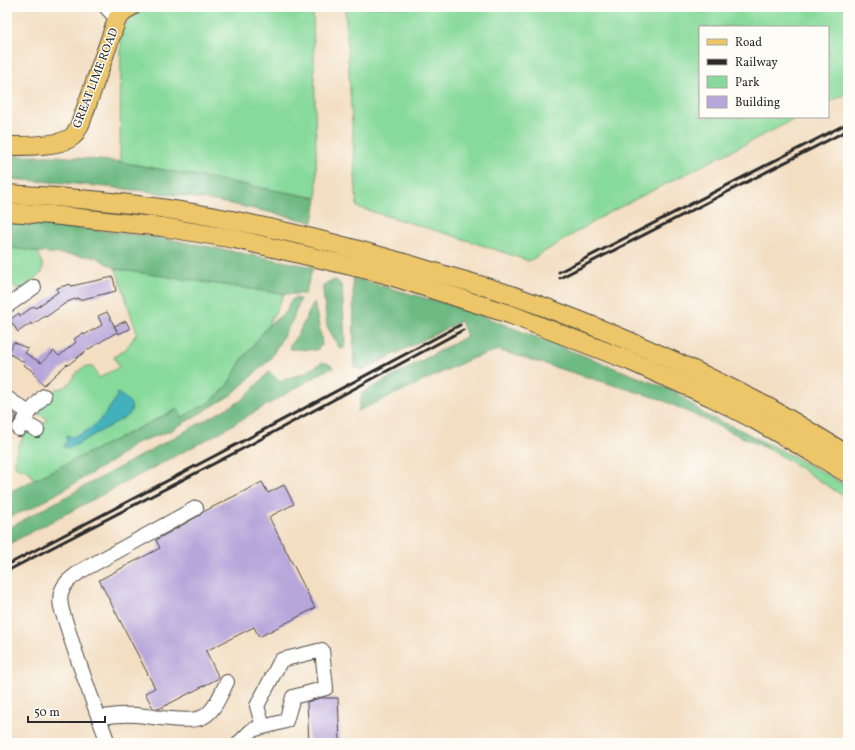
<svg xmlns="http://www.w3.org/2000/svg" width="855" height="750" font-family="Vollkorn,serif">
	<style>
		.green { fill: #88da9b; stroke: #5a8263 }
		.forest { fill: #6eba83; stroke: #4c7257 }
		.water { fill: #42b1bd; stroke: #366e74 }
		.building { fill: #b7a6da }
		.lines { fill: none; stroke-linecap: round; stroke-linejoin: round }
		.minor-casing { stroke: #494642; stroke-width: 16 }
		.major-casing { stroke: #494642; stroke-width: 20 }
		.minor { stroke: #fff; stroke-width: 14 }
		.major { stroke: #ecc669; stroke-width: 18 }
		.rail { stroke: #2b2b2b; stroke-width: 3 }
		.labels { text-anchor: middle; stroke-width: 3; stroke-linejoin: round; paint-order: stroke }
		.street-label { font-size: 12px; fill: #2b2b2b; stroke: #fdfcf7 }
	</style>
	<rect width="100%" height="100%" fill="#fdfcf7"/>
	<filter id="ink" filterUnits="userSpaceOnUse"><feTurbulence type="fractalNoise" baseFrequency=".025" numOctaves="2"/><feDisplacementMap in="SourceGraphic" scale="8" xChannelSelector="R" yChannelSelector="G"/><feConvolveMatrix kernelMatrix="1 2 1 2 8 2 1 2 1" color-interpolation-filters="sRGB"/></filter>
	<filter id="wash" filterUnits="userSpaceOnUse"><feTurbulence type="fractalNoise" baseFrequency=".012" numOctaves="4" result="noise"/><feDisplacementMap in="SourceGraphic" scale="16" xChannelSelector="R" yChannelSelector="G"/><feGaussianBlur stdDeviation="0.9" result="paint"/><feColorMatrix in="noise" values="0 0 0 0 0 0 0 0 0 0 0 0 0 0 0 0 0 1.4 0 .05"/><feComposite in="paint" operator="in"/></filter>
	<g filter="url(#wash)">
		<rect width="100%" height="100%" fill="#f3dec2"/>
		<g class="green">
			<path d="M152,7H313L317,198L120,162L121,30C131,17 136,11 152,7Z"/>
			<path d="M345,7H848V93L828,103V27H700V117H799L608,213L529,261L457,237L357,207Z"/>
			<path d="M7,247L38,252L43,266L42,273L21,289H16L7,276Z"/>
			<path d="M116,269L284,294L268,326L243,358L225,389L208,403L181,418L177,409L34,480L29,471L16,467C12,454 21,441 28,429L37,435L47,419L38,413L56,389C76,389 72,363 93,367L99,378L119,367L114,357L126,349L137,333Z"/>
			<path d="M743,431L830,476L848,488V499Z"/>
		</g>
		<g class="forest">
			<path d="M7,156H57L120,162L317,198L313,222C281,215 248,207 215,201C146,190 77,183 7,179Z"/>
			<path d="M7,223L45,224L168,239L313,267L305,294H284L116,269L96,257L38,252L7,247Z"/>
			<path d="M353,278L464,309L676,392L705,415L743,431L770,450L660,399L498,350L473,358L358,411L362,393L467,336L461,321L363,370L354,367Z"/>
			<path d="M336,280L342,286L345,340L344,348L340,349L327,326L323,290V286L328,282Z"/>
			<path d="M294,298L300,299L293,319L270,359L231,395L170,431L136,443L114,460L34,507L7,518V493L178,409L181,418L208,403L225,389L243,358L268,326L287,311L289,303Z"/>
			<path d="M314,302L321,336L322,345L317,350L290,349V345L298,334Z"/>
			<path d="M323,362L329,364L334,368L327,370L215,435L7,545V529L242,400L269,372L279,381L303,374Z"/>
		</g>
		<path class="water" d="M118,393C125,399 137,403 129,415L76,445L68,448L64,447V445L67,441L66,436L68,435L71,437C92,434 107,413 117,396L116,394Z"/>
		<g id="blocks">
			<g class="building">
				<path d="M113,277L116,291L79,300L78,298L67,302L46,317L45,316L32,325L31,323L18,332L10,320L19,313L20,316L34,306L36,308L58,292L57,288L70,284L71,286Z"/>
				<path d="M107,312L117,331L114,326L126,321L130,329L118,334L117,332L87,350L68,365L67,364L44,385L34,374L35,373L24,365L25,363L8,353L14,342L28,349L25,353L41,363L54,351L59,356L76,342L74,339L83,333L84,335L102,325L98,316Z"/>
				<path d="M7,409L17,416L7,434Z"/>
				<path d="M262,482L268,493L284,485L294,504L269,517L315,608L259,637L254,627L206,651L219,678L159,709L153,708L145,693L155,688L99,580L160,548L156,540L200,515L203,512Z"/>
				<path d="M320,698H338L340,743H309L307,702Z"/>
			</g>
		</g>
	</g>
	<g filter="url(#ink)">
		<use href="#blocks" fill-opacity="0" stroke="#494642" stroke-width="1"/>
		<g class="lines">
			<g class="minor-casing">
				<g id="minor">
					<path d="M106,7L117,19"/>
					<path d="M7,306L34,287"/>
					<path d="M7,398L29,413"/>
					<path d="M24,423L37,430"/>
					<path d="M19,429L29,413L44,396"/>
					<path d="M99,718C111,715 123,714 136,715C151,716 190,724 203,717C215,711 221,693 227,682"/>
					<path d="M108,743C94,704 79,666 67,626C64,616 58,604 61,593C64,582 73,577 81,571L196,508"/>
					<path d="M239,743L252,730L263,727L257,706L281,660L322,650L326,688L293,697L286,721L263,727"/>
				</g>
			</g>
			<g class="major-casing">
				<g id="major">
					<path d="M7,146C22,146 61,147 73,136C76,133 79,126 81,122L117,19L127,9L131,7"/>
					<path d="M7,194C60,197 115,201 167,209C255,222 343,244 428,270C457,279 486,286 514,296C599,326 683,363 764,405C792,420 820,438 848,455"/>
					<path d="M7,212L51,215L162,227L235,239L381,273L509,314L630,361L711,397L755,420L815,454L848,474"/>
				</g>
			</g>
			<use href="#minor" class="minor"/>
			<use href="#major" class="major"/>
			<g class="rail">
				<path d="M559,272L848,123"/>
				<path d="M560,278L848,130"/>
				<path d="M7,565L243,441L460,325"/>
				<path d="M7,571L246,447L463,330"/>
			</g>
		</g>
	</g>
	<g class="labels">
		<g class="street-label">
			<text transform="translate(95 78) rotate(-69)" y="4">GREAT LIME ROAD</text>
		</g>
	</g>
	<rect width="855" height="750" fill="none" stroke="#fdfcf7" stroke-width="24"/>
	<rect x="699" y="26" width="130" height="92" fill="#fdfcf7" stroke="#a9a8a5"/>
	<rect x="707" y="39" width="20" height="6" fill="#ecc669" stroke="#a9a8a5"/>
	<text x="735" y="46" font-size="12" fill="#2b2b2b">Road</text>
	<rect x="707" y="59" width="20" height="6" fill="#2b2b2b" stroke="#a9a8a5"/>
	<text x="735" y="66" font-size="12" fill="#2b2b2b">Railway</text>
	<rect x="707" y="76" width="20" height="12" fill="#88da9b" stroke="#a9a8a5"/>
	<text x="735" y="86" font-size="12" fill="#2b2b2b">Park</text>
	<rect x="707" y="96" width="20" height="12" fill="#b7a6da" stroke="#a9a8a5"/>
	<text x="735" y="106" font-size="12" fill="#2b2b2b">Building</text>
	<path d="M28 716v6h77v-6" fill="none" stroke="#2b2b2b" stroke-width="2"/>
	<text x="34" y="716" font-size="12" fill="#2b2b2b" stroke="#fdfcf7" stroke-width="3" paint-order="stroke">50 m</text>
</svg>
